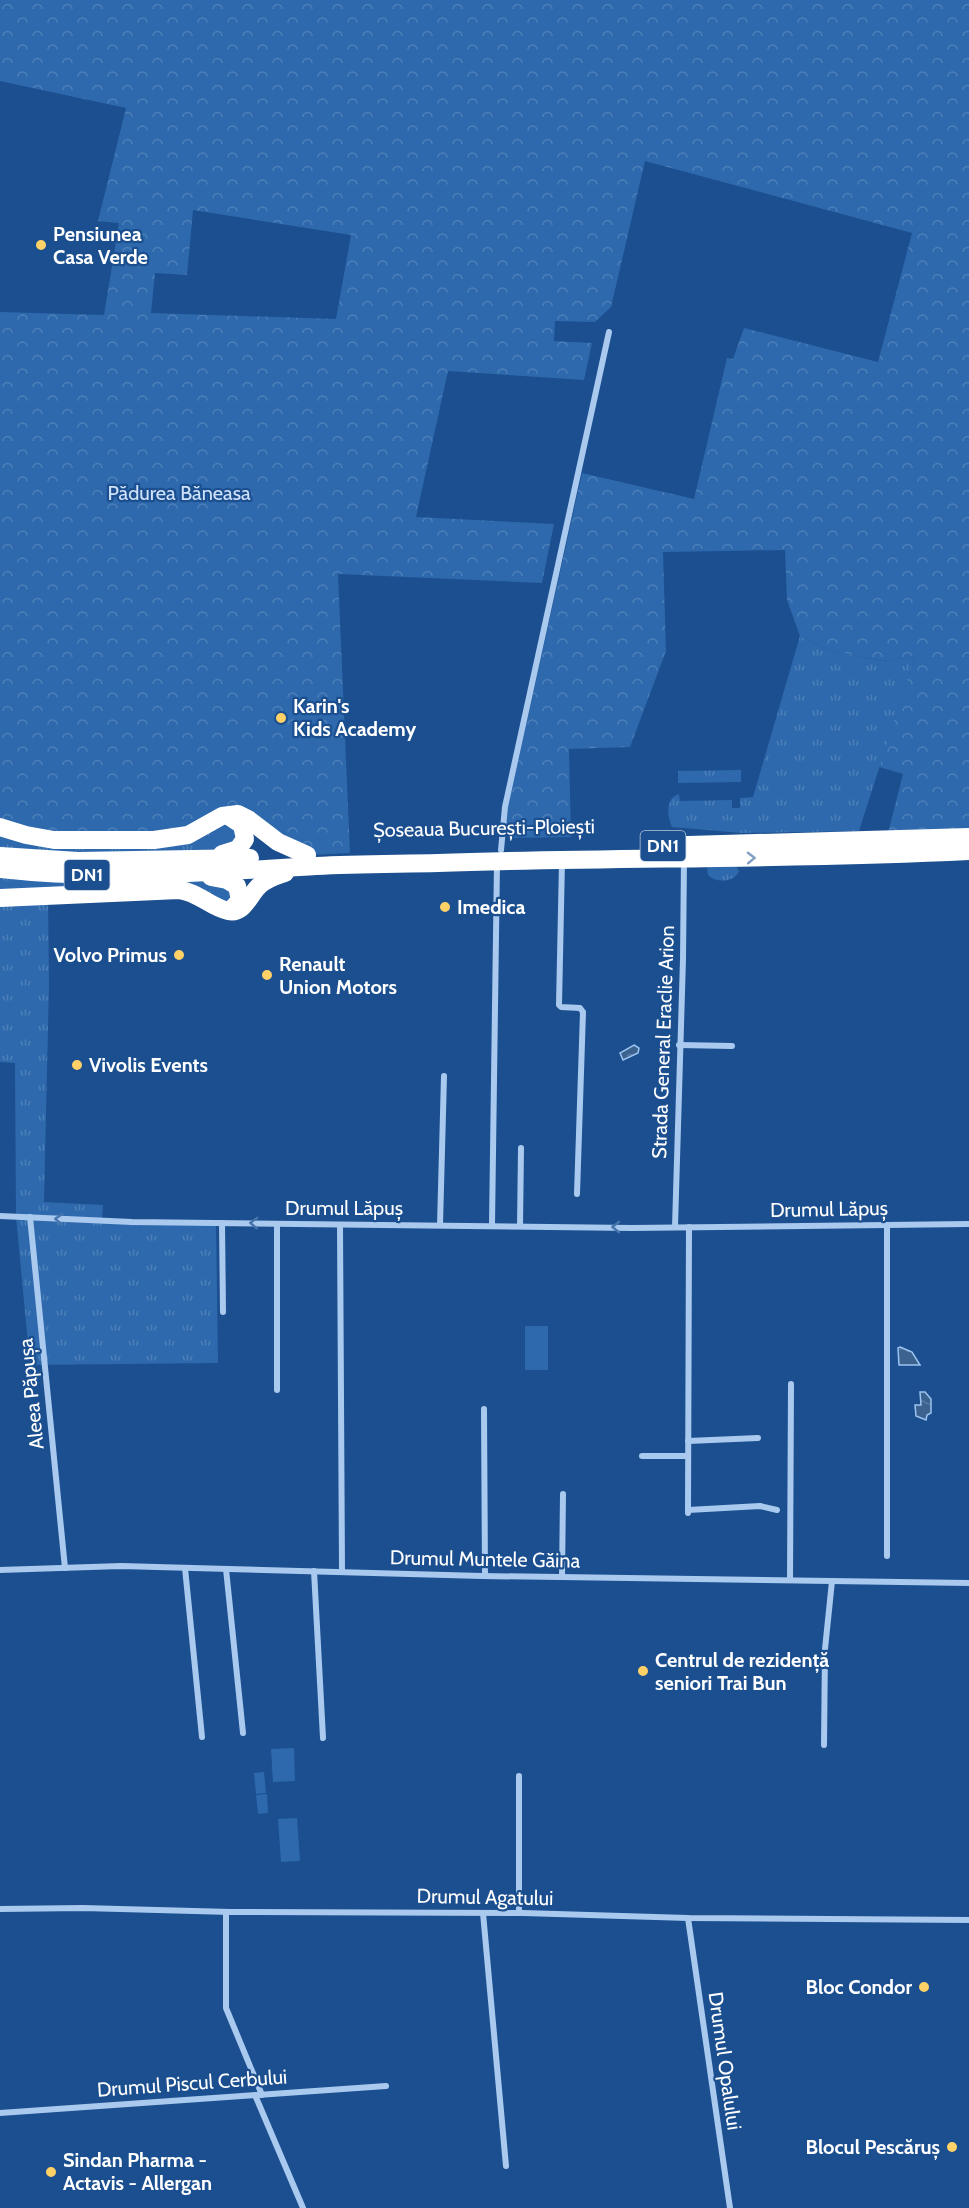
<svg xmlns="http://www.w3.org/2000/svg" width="969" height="2208" font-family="Cabin,sans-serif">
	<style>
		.grass { fill: url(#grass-tufts) }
		.forest { fill: url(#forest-crowns); fill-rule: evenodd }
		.green { fill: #2e69ad }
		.water { fill: url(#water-ripples); stroke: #9cc4f0; stroke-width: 1.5 }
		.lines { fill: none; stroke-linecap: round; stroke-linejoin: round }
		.street { stroke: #a9c9ee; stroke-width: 6 }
		.highway { stroke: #fff; stroke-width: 18 }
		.oneway { stroke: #829ec1 }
		.oneway2 { stroke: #4674ac }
		.poi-dot { fill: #ffd166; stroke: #1b4f8f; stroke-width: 2 }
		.labels { text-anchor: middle; stroke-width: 4.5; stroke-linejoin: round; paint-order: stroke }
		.shield { fill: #1b4f8f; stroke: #bbcadd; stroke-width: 1.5 }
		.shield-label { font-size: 18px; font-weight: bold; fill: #fff }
		.poi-label { font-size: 20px; font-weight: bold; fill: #fff; stroke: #1b4f8f; text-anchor: start }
		.park-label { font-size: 20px; fill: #cfe3fa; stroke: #1b4f8f }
		.street-label { font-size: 20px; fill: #fff; stroke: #1b4f8f }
	</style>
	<defs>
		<pattern id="grass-tufts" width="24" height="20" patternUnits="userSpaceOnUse" patternTransform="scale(1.5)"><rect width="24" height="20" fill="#2e69ad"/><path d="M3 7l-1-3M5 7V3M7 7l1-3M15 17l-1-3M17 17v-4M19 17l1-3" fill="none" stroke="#4d80b9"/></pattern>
		<pattern id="forest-crowns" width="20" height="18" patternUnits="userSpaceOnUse" patternTransform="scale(1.5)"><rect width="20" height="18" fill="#2e69ad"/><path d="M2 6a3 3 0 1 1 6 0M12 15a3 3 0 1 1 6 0" fill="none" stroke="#4d80b9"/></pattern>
		<pattern id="water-ripples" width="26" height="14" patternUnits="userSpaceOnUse" patternTransform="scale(1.5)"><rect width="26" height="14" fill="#3c6290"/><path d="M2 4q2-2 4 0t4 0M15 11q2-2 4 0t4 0" fill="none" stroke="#597aa1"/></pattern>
	</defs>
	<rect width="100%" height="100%" fill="#1b4f8f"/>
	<g class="grass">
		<path d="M800,636L832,651L883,661L915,656L859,831L742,833L672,827C667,817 665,798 679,794L680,801L732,800V808H740V798L753,797Z"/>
		<path d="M741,770V782L678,783V771Z"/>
		<path d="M234,819L238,849L0,856V827Z"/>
		<path d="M710,866H736L739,871C734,883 716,883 708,875L707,868Z"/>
		<path d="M0,869L227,880L238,904L199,896H48L49,983L44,1202L103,1205L102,1221L216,1223L218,1363L30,1365L16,1216L15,1063L0,1062Z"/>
	</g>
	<path class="forest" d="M0,0H969V837L886,841L903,774L879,767L915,656L883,661L832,651L800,636L787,600L785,550L663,552L666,651L630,747L569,749L571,837L508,838L506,825L508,807L582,473L694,499L727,358L733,359L744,328L878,362L912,233L645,161L611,307L595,322L555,321L554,341L592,343L584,380L448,371L416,517L554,524L542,583L338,574L350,853L307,855L248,819L170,839L0,827V312L104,315L119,223L98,221L126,108L0,81ZM193,210L351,235L336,319L151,313L155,273L187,275Z"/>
	<g class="green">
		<rect x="525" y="1326" width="23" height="44"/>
		<path d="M294,1748L295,1781L273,1782L271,1749Z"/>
		<path d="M264,1772L266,1793L256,1794L254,1773Z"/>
		<path d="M267,1794L268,1813L258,1814L256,1795Z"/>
		<path d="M297,1818L300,1861L281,1862L278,1819Z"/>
	</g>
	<g class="water">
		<path d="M634,1045L639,1048L638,1053L623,1060L620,1053Z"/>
		<path d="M900,1347L912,1352L920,1365H899L898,1348Z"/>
		<path d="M920,1392H925L931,1399V1413L927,1415L926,1420L916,1416L915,1405H921Z"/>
	</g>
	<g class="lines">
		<g class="street">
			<path d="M501,850L505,807L609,332"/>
			<path d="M562,861L559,1005L561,1007L580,1008L583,1012L577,1194"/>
			<path d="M679,1045L732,1046"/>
			<path d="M0,1216L132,1222L632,1228L969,1224"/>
			<path d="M30,1217L65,1568"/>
			<path d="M222,1223L223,1312"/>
			<path d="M340,1225L342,1571"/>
			<path d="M440,1225L444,1076"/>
			<path d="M492,1225L497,863"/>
			<path d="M520,1226L521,1148"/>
			<path d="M675,1227L683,959L684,859"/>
			<path d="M277,1390V1224"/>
			<path d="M484,1409L485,1576"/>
			<path d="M688,1441L758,1438"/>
			<path d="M642,1456H688"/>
			<path d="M688,1510L760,1506L777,1510"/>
			<path d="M688,1513L689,1227"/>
			<path d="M887,1556V1225"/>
			<path d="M185,1568L202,1737"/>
			<path d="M226,1569L243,1733"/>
			<path d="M0,1570L121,1566L482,1576L969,1583"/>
			<path d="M314,1571L323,1738"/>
			<path d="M562,1577L563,1494"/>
			<path d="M790,1580L791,1384"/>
			<path d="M824,1745L825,1649L832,1581"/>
			<path d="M0,1909L83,1908L231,1912L523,1913L688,1918L969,1920"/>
			<path d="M226,1912V2008L262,2095"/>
			<path d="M483,1913L506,2166"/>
			<path d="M519,1913V1776"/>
			<path d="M688,1918L730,2208"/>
			<path d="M255,2095L303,2208"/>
			<path d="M0,2113L386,2086"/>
		</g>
		<g class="highway">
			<path d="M0,827L26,835L54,840H154L188,835L222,816L238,814L248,819L278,842L307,855"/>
			<path d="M655,846L969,837"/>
			<path d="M222,854L238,849L245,839L242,825L230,817"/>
			<path d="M0,856L78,861L250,858"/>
			<path d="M0,869C105,881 211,872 316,866C357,864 398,864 438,863C615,857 792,860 969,851"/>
			<path d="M211,877L227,880L237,886L240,900L231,910"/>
			<path d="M0,898L179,890C198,892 210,907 228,911C244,915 249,895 259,886C266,879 276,876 285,873"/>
		</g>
	</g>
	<defs><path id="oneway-chevron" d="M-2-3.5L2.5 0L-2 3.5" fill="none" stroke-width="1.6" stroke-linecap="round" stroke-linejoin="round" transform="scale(1.5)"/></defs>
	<use class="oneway" href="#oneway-chevron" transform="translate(751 858) rotate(-1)"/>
	<g class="oneway2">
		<use href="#oneway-chevron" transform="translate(59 1219) rotate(-177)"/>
		<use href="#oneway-chevron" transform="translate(254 1223) rotate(-178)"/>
		<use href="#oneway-chevron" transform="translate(616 1227) rotate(-179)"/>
	</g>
	<g class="poi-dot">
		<circle cx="41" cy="245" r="6"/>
		<circle cx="281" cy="718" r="6"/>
		<circle cx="445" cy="907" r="6"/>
		<circle cx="179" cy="955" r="6"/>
		<circle cx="267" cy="975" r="6"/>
		<circle cx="77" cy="1065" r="6"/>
		<circle cx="643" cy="1671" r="6"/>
		<circle cx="924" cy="1987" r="6"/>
		<circle cx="952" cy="2147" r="6"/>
		<circle cx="51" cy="2172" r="6"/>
	</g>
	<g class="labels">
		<g class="shield">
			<rect x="640.5" y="831" width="45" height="30" rx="4.5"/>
			<rect x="64.5" y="860" width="45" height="30" rx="4.5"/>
		</g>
		<g class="shield-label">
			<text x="663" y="852">DN1</text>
			<text x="87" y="881">DN1</text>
		</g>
		<g class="poi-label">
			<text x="53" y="241">Pensiunea<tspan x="53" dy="23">Casa Verde</tspan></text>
			<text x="293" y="713">Karin's<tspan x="293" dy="23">Kids Academy</tspan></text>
			<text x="457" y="914">Imedica</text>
			<text x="167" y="962" text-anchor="end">Volvo Primus</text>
			<text x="279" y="971">Renault<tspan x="279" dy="23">Union Motors</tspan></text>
			<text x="89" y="1072">Vivolis Events</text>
			<text x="655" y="1667">Centrul de rezidență<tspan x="655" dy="23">seniori Trai Bun</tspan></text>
			<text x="912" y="1994" text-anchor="end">Bloc Condor</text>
			<text x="940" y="2154" text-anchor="end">Blocul Pescăruș</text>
			<text x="63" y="2167">Sindan Pharma -<tspan x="63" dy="23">Actavis - Allergan</tspan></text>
		</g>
		<g class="park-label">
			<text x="179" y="500">Pădurea Băneasa</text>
		</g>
		<g class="street-label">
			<text transform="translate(484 828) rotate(-1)" y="7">Șoseaua București-Ploiești</text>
			<text transform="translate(663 1042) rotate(-88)" y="7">Strada General Eraclie Arion</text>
			<text x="344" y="1215">Drumul Lăpuș</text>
			<text transform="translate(829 1209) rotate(-1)" y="7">Drumul Lăpuș</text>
			<text transform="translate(31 1394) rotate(-96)" y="7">Aleea Păpușa</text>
			<text transform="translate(485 1559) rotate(1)" y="7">Drumul Muntele Găina</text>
			<text transform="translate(485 1897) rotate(1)" y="7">Drumul Agatului</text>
			<text transform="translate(725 2061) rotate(82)" y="7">Drumul Opalului</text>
			<text transform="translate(192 2083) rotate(-4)" y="7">Drumul Piscul Cerbului</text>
		</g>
	</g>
</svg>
